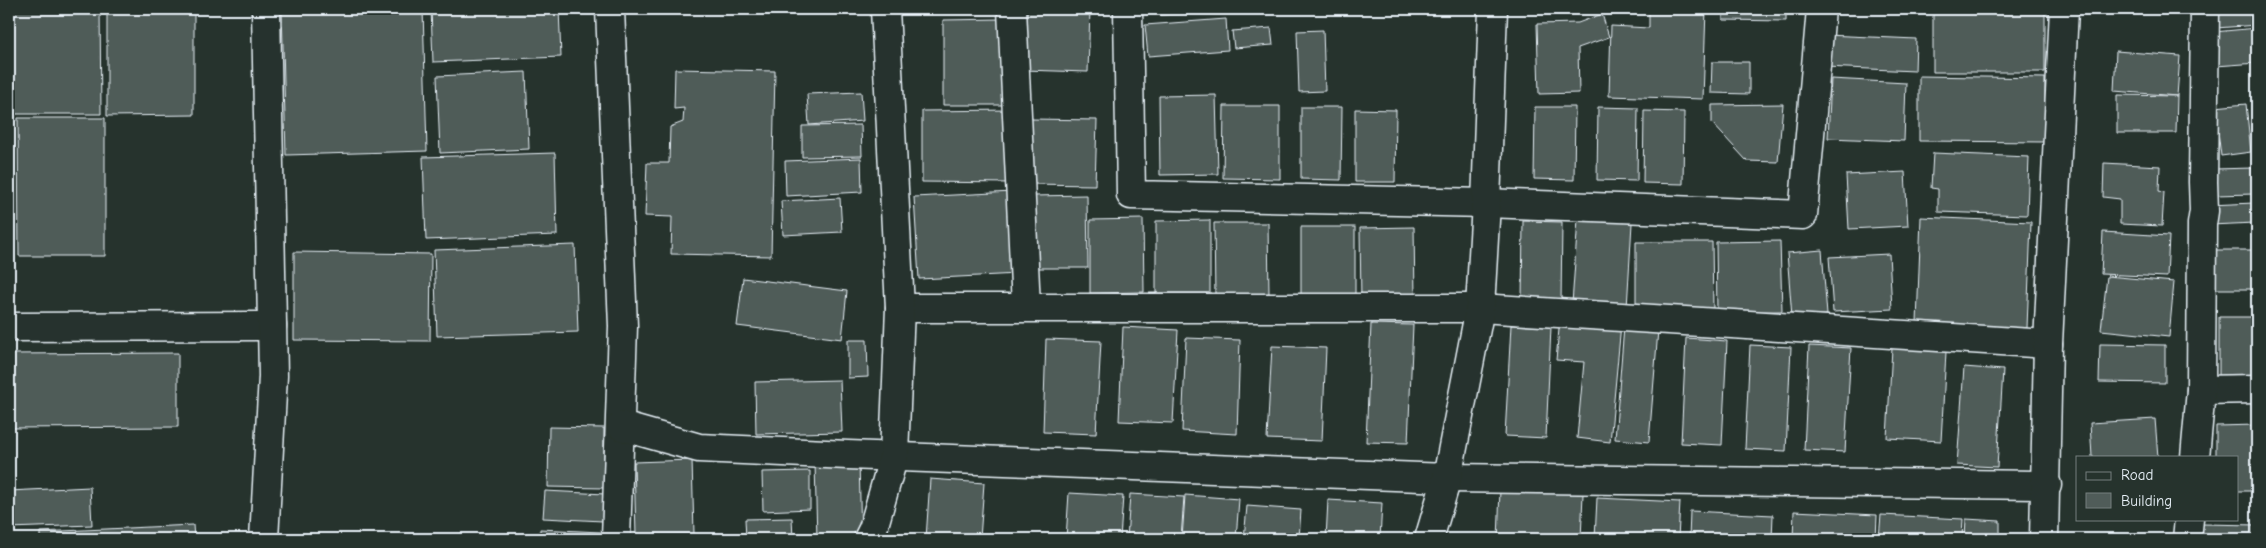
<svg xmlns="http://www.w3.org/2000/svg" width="2266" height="548" font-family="'Comic Neue',sans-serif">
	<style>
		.building { fill: #505c59; stroke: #e8f1f8 }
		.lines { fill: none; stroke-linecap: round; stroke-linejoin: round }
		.minor-casing { stroke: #e8f1f8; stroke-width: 31 }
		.tertiary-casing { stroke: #e8f1f8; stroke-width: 31 }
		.minor { stroke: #26332d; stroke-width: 28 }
		.tertiary { stroke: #26332d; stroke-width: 28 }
	</style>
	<rect width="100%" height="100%" fill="#26332d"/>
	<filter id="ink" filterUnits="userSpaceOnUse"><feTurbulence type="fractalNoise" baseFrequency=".02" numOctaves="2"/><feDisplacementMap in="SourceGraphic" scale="10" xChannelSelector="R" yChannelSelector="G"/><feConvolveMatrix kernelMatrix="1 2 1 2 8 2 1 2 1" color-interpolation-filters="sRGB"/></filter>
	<g filter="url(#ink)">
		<g class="building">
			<path d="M13,9H100L101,114H14Z"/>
			<path d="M107,9H194V115L107,116Z"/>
			<path d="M282,9H423L427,151L286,155Z"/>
			<path d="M431,9H559L561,57L433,62Z"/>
			<path d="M1024,9H1090L1088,72L1023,70Z"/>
			<path d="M1161,9H1228V11L1161,15Z"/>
			<path d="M1649,9H1706L1703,99L1609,96L1611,26L1649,28Z"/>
			<path d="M1723,9H1786V21L1723,20Z"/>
			<path d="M2214,9H2257V25L2216,28Z"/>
			<path d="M1933,10L2045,11V72H1933Z"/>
			<path d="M1602,14L1609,37L1578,48L1579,93L1539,94L1537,24L1578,23Z"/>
			<path d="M1002,19L1003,105H943V20Z"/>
			<path d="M1226,19L1228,50L1148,56L1145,25Z"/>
			<path d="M1271,28L1273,45L1234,48L1232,31Z"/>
			<path d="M2257,28V63L2216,66L2214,32Z"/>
			<path d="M1323,30L1325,91L1299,92L1297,31Z"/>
			<path d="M1826,35L1916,39L1915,71L1825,67Z"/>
			<path d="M2116,51L2180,56L2177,96L2114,91Z"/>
			<path d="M1712,62H1749V94L1711,93Z"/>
			<path d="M675,69L775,71L771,256L671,254L672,217L645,216L647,163H669L670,127L683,122L684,108L674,109Z"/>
			<path d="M526,72L529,149L440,153L437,76Z"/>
			<path d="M1919,76L2045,78V142L1919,141Z"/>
			<path d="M1831,79L1906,83L1904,141L1828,138Z"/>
			<path d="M861,92L863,121L809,125L807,94Z"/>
			<path d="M1216,95L1218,174L1160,175L1159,96Z"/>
			<path d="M2117,95L2177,96L2176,133H2117Z"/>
			<path d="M1783,104L1778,162L1747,161L1712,123V105Z"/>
			<path d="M2246,104L2251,152L2221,156L2215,107Z"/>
			<path d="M1224,106H1280V179L1223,178Z"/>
			<path d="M1301,107H1342L1341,180L1301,179Z"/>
			<path d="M1535,107H1575L1574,180L1534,179Z"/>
			<path d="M1598,107L1638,108L1637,181L1597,180Z"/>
			<path d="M1355,109L1396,110L1395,182H1355Z"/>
			<path d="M1012,110L1011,183L922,182V111Z"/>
			<path d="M1644,111L1684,112L1683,184L1643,183Z"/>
			<path d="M18,118H105V256H19Z"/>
			<path d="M1031,119L1097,120L1095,185L1029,184Z"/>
			<path d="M861,125L862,156L802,157V126Z"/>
			<path d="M555,153L557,235L426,240L423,157Z"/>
			<path d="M1933,153L2029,157L2027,215L1938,212V189L1931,188Z"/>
			<path d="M861,158L862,192L786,196L785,161Z"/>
			<path d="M2104,163L2160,166L2159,191L2164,192L2162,226L2120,224V199L2103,197Z"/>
			<path d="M2253,168L2254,194L2215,195L2214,169Z"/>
			<path d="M1905,172L1908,226L1849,229L1846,175Z"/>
			<path d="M1013,192L1018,274L919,279L914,197Z"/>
			<path d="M1087,195L1088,268H1035L1033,196Z"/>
			<path d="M840,198L842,232L783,235L781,201Z"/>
			<path d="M2254,203L2255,223L2210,225V205Z"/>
			<path d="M1921,217L2031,222L2027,328L1917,323Z"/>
			<path d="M1143,219L1144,292L1090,293V220Z"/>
			<path d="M1578,219L1632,223L1627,308L1572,304Z"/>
			<path d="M1210,220V293H1156V221Z"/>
			<path d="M1523,221L1562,222L1561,302L1522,301Z"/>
			<path d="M1214,223H1268L1269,295L1215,296Z"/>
			<rect x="1301" y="227" width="54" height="72"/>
			<path d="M1414,227L1415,299L1361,300L1360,228Z"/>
			<path d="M2103,232L2169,236L2167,277L2101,274Z"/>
			<path d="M1780,241L1782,311L1717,312L1716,242Z"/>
			<path d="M1636,242H1712L1713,310H1636Z"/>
			<path d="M575,245L578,332L437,336L434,250Z"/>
			<path d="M1822,250L1827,315L1792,317L1787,253Z"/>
			<path d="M2210,250H2257V289H2212Z"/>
			<path d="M294,252L431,254L430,341L294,340Z"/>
			<path d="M1889,254L1892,309L1833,312L1829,257Z"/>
			<path d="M2107,276L2174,282L2169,337L2101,330Z"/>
			<path d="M743,278L847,291L842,339L737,326Z"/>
			<path d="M2219,317H2257V380L2219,381Z"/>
			<path d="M1560,319L1621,325L1610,442L1577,438L1584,362L1556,360Z"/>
			<path d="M1371,324L1413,325L1408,443L1366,442Z"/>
			<path d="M1511,325L1551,327L1546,438L1505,436Z"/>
			<path d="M1123,327L1178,330L1173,423L1119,421Z"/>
			<path d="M1624,327L1658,330L1649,442L1615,439Z"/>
			<path d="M1186,338L1240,340L1237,434L1182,431Z"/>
			<path d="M1686,338L1727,341L1722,445L1681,443Z"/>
			<path d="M1046,339L1101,341L1096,434L1043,432Z"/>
			<path d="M848,340H867L868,377L848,378Z"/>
			<path d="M2100,344L2165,345V383L2099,382Z"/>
			<path d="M1750,345L1791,347L1786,451L1745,449Z"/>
			<path d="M1272,346L1326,348L1322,441L1267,439Z"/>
			<path d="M1809,346L1851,348L1845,452L1804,450Z"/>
			<path d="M1892,348L1946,352L1941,441L1887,438Z"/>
			<path d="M178,353V427L9,428V354Z"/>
			<path d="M1964,367L2003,370L1997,467L1957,465Z"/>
			<path d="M840,380L842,432L756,434L755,382Z"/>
			<path d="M2155,419L2158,457H2092L2090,423Z"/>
			<path d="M2257,425V491H2237V457H2216V426Z"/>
			<path d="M549,427L604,428V488L548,487Z"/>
			<path d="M692,460L694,534L636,535L634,462Z"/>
			<path d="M859,462L861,539H817L815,463Z"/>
			<path d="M810,471V509L763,511L762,472Z"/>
			<path d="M930,479L984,483L980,539H926Z"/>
			<path d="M90,487L92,525L9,528V491Z"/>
			<path d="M1500,490L1583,494L1581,539H1498Z"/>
			<path d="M545,491L605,494L603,521L543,518Z"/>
			<path d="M1069,493L1123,496L1120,539H1066Z"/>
			<path d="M1130,494L1184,497L1181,539H1127Z"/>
			<path d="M1185,495L1239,499L1236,539H1182Z"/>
			<path d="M1597,498L1680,502L1678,539H1595Z"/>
			<path d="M1328,500L1382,503L1380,539H1326Z"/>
			<path d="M1247,506L1301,510L1299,539H1244Z"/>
			<path d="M1690,511L1773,515L1772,539H1689Z"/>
			<path d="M1794,511L1877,515L1876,539H1793Z"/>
			<path d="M1881,515L1963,519L1962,539H1879Z"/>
			<path d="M792,518L793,539H746L745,519Z"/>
			<path d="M1966,519L2000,521V539H1965Z"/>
			<path d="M2202,524L2257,525V539H2202Z"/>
			<path d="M193,525L194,539H40V532Z"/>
			<path d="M540,529L600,532V539H540Z"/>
		</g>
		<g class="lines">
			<g class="minor-casing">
				<g id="minor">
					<path d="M610,9L623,326L616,539"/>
					<path d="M1012,9L1026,307"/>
					<path d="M1128,9L1131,195L1486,203L1803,215L1821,9"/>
					<path d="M900,308H1480L2048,344"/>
					<path d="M9,327L272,326"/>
					<path d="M2201,390L2257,389"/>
					<path d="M621,426L699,448L848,455L1447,478L2047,485"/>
					<path d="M2195,457L2201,390L2202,224L2204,211L2203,182L2205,9"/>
					<path d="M264,539L273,376L266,9"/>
					<path d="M868,539L873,529L894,455L900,308L885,9"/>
					<path d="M1429,539L1447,478L1480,308L1486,203L1493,9"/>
					<path d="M2187,539L2189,519"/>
				</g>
			</g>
			<g class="tertiary-casing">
				<path id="tertiary" d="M2044,539L2048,344L2064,9"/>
			</g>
			<use href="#minor" class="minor"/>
			<use href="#tertiary" class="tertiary"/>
		</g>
	</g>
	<rect width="2266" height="548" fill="none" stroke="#26332d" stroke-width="30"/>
	<rect x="15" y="15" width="2236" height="518" fill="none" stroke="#e8f1f8" stroke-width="2" filter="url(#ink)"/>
	<rect x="2076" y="456" width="162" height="65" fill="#26332d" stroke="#747f7e"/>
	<rect x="2086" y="472" width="25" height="8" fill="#26332d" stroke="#747f7e"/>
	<text x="2121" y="480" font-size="15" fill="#e8f1f8">Road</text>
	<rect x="2086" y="493" width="25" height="15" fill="#505c59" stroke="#747f7e"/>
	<text x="2121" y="506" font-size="15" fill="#e8f1f8">Building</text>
</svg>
